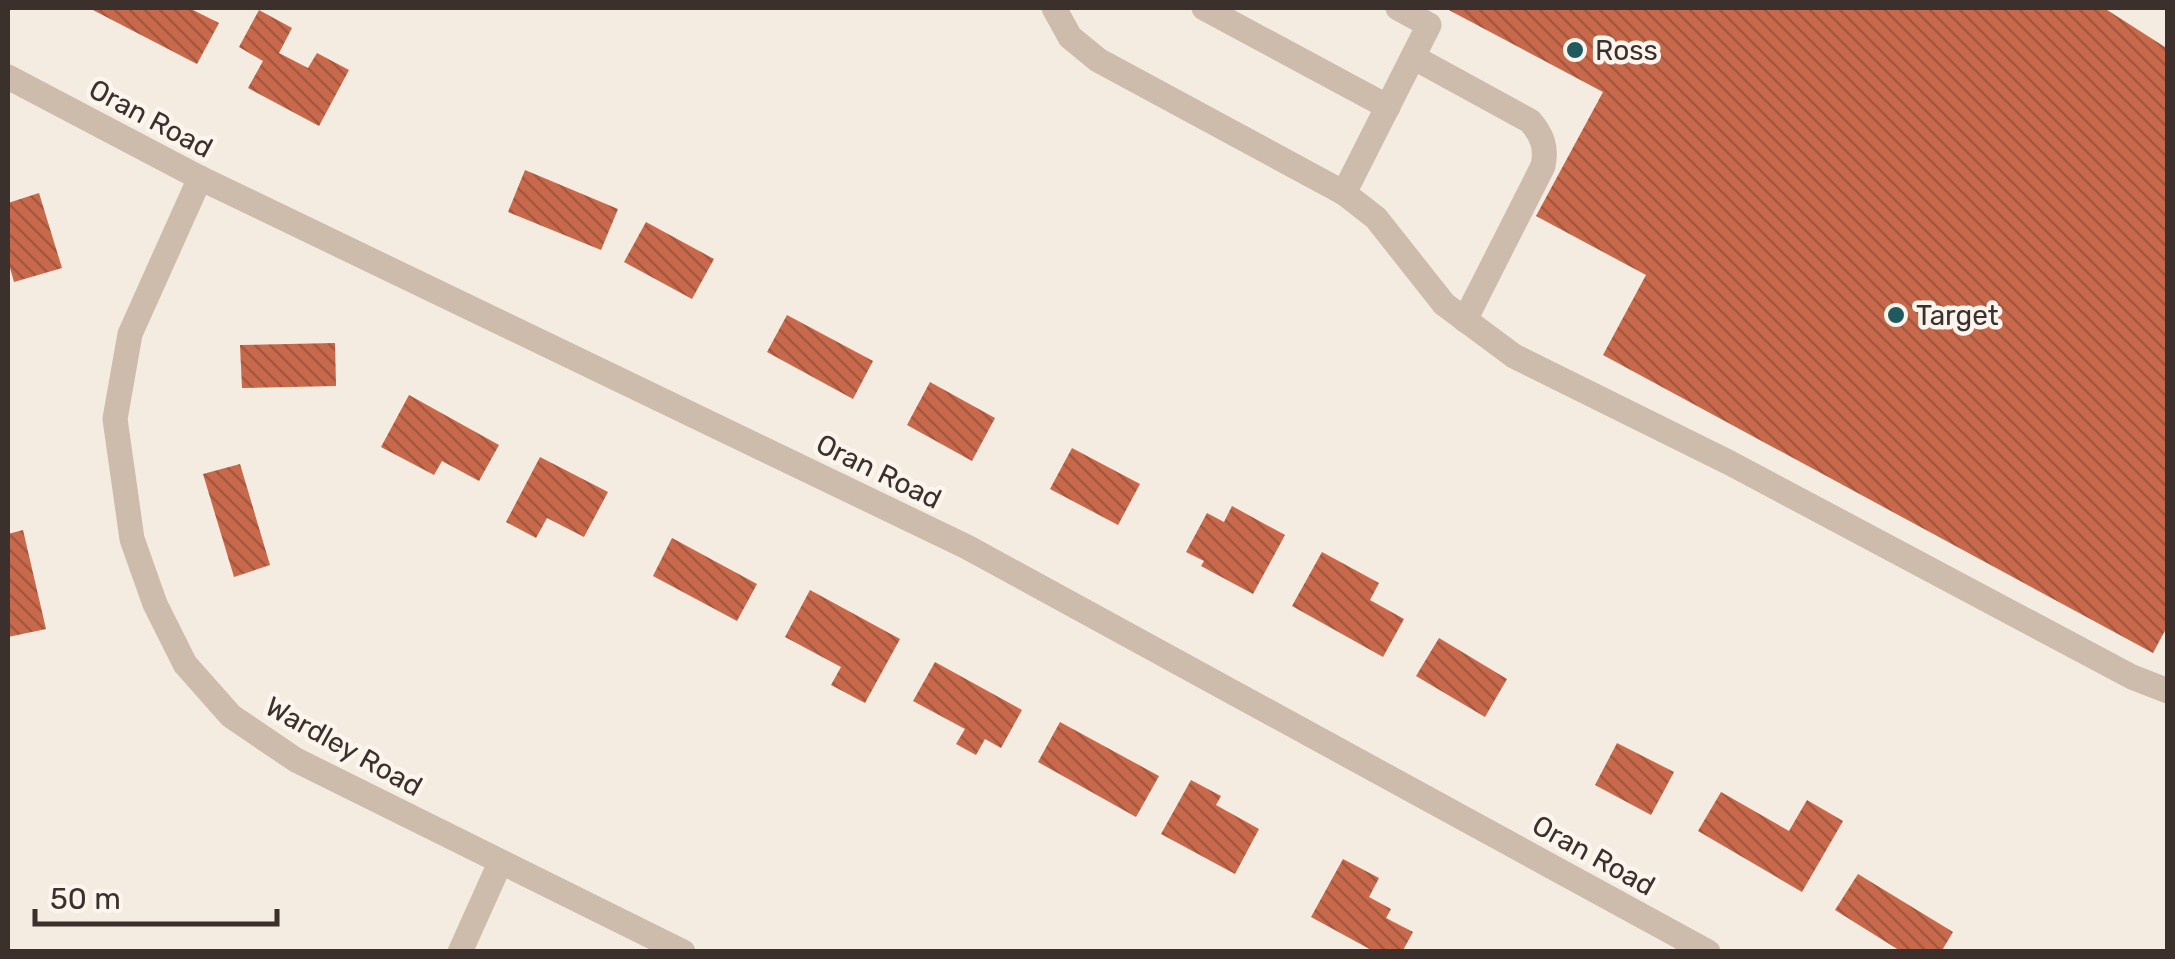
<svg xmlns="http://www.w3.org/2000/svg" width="2175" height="959" font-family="Rubik,sans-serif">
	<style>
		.building { fill: url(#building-back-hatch) }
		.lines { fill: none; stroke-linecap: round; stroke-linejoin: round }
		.minor { stroke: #cdbbac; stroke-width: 25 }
		.poi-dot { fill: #1f5a5e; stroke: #fbf5ee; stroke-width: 4 }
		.labels { text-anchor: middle; stroke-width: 9; stroke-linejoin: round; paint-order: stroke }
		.poi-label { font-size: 28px; fill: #3b302b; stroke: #fbf5ee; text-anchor: start }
		.street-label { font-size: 28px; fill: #3b302b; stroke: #fbf5ee }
	</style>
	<defs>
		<pattern id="building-back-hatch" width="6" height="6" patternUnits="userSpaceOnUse" patternTransform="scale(2.5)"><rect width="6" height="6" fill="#c8694b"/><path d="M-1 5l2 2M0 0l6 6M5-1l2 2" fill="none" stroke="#a4573f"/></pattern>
	</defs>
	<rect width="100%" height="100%" fill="#f4ebe1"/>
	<g class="building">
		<path d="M89,8H189L219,23L197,64Z"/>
		<path d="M1445,8H2104L2168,49V625L2153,653L1603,355L1646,275L1536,216L1603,92Z"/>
		<path d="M259,10L292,28L279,53L308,68L317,53L349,70L319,126L248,88L263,61L239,47Z"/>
		<path d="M525,170L618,209L601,250L508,212Z"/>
		<path d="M39,193L62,268L14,282L8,261V203Z"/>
		<path d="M646,222L714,259L692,299L624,262Z"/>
		<path d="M787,315L873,361L853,399L767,352Z"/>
		<path d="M335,343L336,386L242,388L240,345Z"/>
		<path d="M930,382L995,418L972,461L907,425Z"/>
		<path d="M409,395L499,445L479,481L442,461L434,475L381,447Z"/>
		<path d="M1072,448L1140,484L1118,525L1050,489Z"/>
		<path d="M540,457L608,492L584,537L547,518L536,538L506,522Z"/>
		<path d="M240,464L270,565L234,577L203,474Z"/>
		<path d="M1232,506L1285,535L1253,594L1201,566L1204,561L1186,552L1207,513L1224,522Z"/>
		<path d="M23,530L46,629L8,637V534Z"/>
		<path d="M672,538L757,584L737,621L653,576Z"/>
		<path d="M1322,552L1379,583L1370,600L1404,619L1383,657L1292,606Z"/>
		<path d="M810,590L900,639L865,703L831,685L841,667L785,637Z"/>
		<path d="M1439,638L1507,679L1485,717L1416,676Z"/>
		<path d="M935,662L1022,710L1001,748L985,739L976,755L956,744L965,729L913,701Z"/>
		<path d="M1060,722L1159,776L1136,817L1038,762Z"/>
		<path d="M1617,743L1674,772L1651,815L1595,785Z"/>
		<path d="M1191,780L1221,796L1216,805L1259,829L1235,874L1161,834Z"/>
		<path d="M1721,792L1789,831L1807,800L1843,821L1802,892L1698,831Z"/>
		<path d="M1343,859L1379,878L1369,897L1391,909L1386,918L1413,932L1402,952H1375L1311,917Z"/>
		<path d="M1858,874L1953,932L1941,952H1902L1835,910Z"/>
	</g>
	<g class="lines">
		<g class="minor">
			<path d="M1054,8L1070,37L1098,60L1344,193L1376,218L1444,304L1514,356L1730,463L2132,677L2168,691"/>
			<path d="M1204,8L1388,107"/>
			<path d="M1413,57L1530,121C1542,135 1547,147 1543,166L1465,320"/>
			<path d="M8,77L200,178L967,547L1708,952"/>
			<path d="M200,178L130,334L115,419L132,539L155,604L185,664L231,716L296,760L683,952"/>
			<path d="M1344,193L1429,25L1398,8"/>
			<path d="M460,952L500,863"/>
		</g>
	</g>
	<g class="poi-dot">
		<circle cx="1575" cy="50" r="10"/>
		<circle cx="1896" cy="315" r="10"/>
	</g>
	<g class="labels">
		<g class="poi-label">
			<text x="1595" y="60">Ross</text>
			<text x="1916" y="325">Target</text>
		</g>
		<g class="street-label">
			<text transform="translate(151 118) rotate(28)" y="10">Oran Road</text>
			<text transform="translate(879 471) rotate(26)" y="10">Oran Road</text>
			<text transform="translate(344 746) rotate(29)" y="10">Wardley Road</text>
			<text transform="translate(1594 855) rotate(29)" y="10">Oran Road</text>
		</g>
	</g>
	<rect width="2175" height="959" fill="none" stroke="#3b302b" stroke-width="20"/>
	<path d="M35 909v15h242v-15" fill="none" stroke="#3b302b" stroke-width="5"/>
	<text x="50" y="909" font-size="30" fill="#3b302b" stroke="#fbf5ee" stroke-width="8" paint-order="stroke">50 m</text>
</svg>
